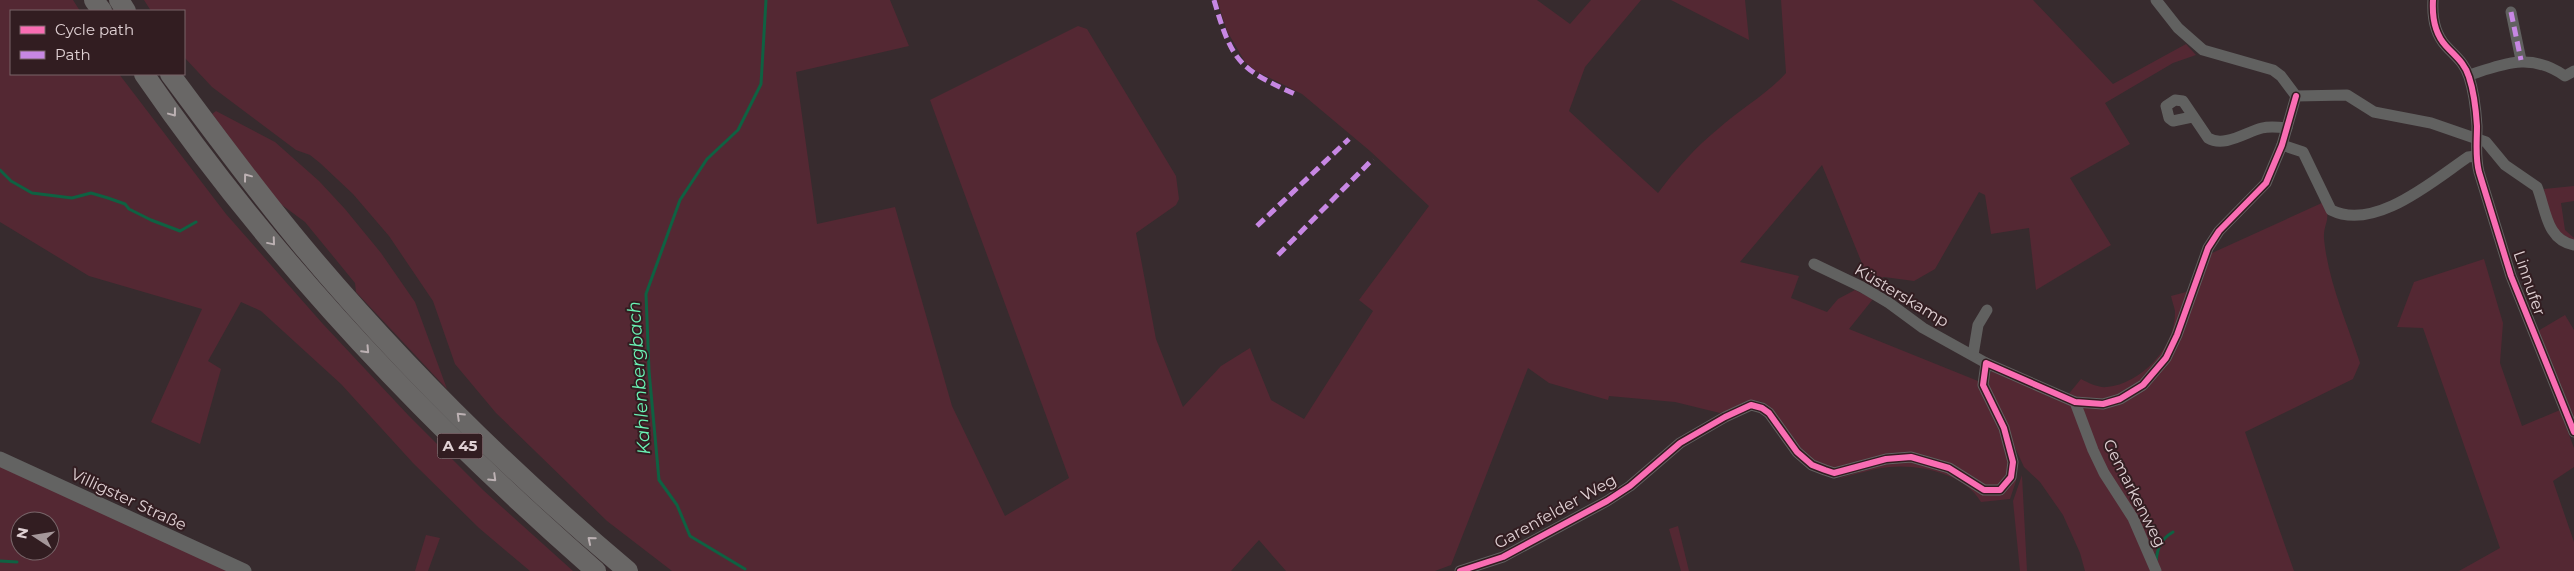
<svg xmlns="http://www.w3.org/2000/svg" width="2574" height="571" font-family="Montserrat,sans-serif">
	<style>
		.green { fill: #542833; fill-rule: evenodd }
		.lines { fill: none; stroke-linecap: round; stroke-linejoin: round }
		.stream { stroke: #0f6142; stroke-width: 3 }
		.street { stroke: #616160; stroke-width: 11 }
		.secondary { stroke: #636362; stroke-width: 15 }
		.highway { stroke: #696766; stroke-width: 20 }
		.quiet { stroke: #c787e3; stroke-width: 5; stroke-dasharray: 10 5; stroke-linecap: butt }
		.cycleway-casing { stroke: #321d21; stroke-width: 9 }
		.cycleway { stroke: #f96db3; stroke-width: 6 }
		.oneway { stroke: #bcb1b3 }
		.labels { text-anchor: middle; stroke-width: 4; stroke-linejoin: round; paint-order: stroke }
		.shield { fill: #321d21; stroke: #ac9b9e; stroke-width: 1 }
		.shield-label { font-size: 15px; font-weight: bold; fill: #e0d1d4 }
		.street-label { font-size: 16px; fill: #e0d1d4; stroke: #321d21 }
		.water-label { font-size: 18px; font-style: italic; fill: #6af4b5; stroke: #321d21 }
	</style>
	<rect width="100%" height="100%" fill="#372b2e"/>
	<g class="green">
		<path d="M0,0H73L80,11H11V74H119L226,214L322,323L409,416L483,490L573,571H530L479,528L413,463L341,384L261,311L241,302L208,361L221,369L200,444L151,422L202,309L89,276L0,222Z"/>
		<path d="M144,0H890L909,46L796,72L817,224L895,207L952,406L1005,516L1069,478L930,100L1078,26L1087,29L1176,176L1179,199L1176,205L1136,233L1156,339L1183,407L1221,366L1250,348L1271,400L1304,419L1373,311L1359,300L1429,206L1370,151L1302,94L1256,71L1245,62L1227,31L1217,0H1537L1570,24L1591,0H1641L1585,67L1569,111L1658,193C1675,170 1696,147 1718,129C1740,109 1766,95 1786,73L1781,0H2033L2113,84L2186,44L2196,55L2173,63L2105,103L2130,144L2070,178L2111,245L2036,290L2029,228L1991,234L1985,195L1979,192L1935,269L1914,281L1884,277L1870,283L1822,165L1740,262L1799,276L1791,298L1827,312L1838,299L1855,290L1873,299L1849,329L1978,381L1991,406L2010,459L2007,480L1989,489L1937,460L1832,468L1811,460L1762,402C1745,395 1736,411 1720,413L1675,402L1609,396L1608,400L1549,383L1528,368L1451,565L1435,571H1286L1259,540L1231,571H672L607,521L496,413L455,364L433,301L389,236L353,194L320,163L310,155L296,150L212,87L184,57V11H151Z"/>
		<path d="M1671,0H1745L1749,40Z"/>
		<path d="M216,111L275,142L319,181L345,209L381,253L415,302L447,389L356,292L355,283L305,222L278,202L212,114Z"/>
		<path d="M2574,186V201L2561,203L2565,230L2574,238V241C2550,229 2548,215 2544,189Z"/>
		<path d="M2324,202C2332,221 2323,223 2324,239C2328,281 2347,323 2360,363L2353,379L2245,432L2294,571H2160L2067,396L2081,379C2089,383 2098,388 2107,387C2141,384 2176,347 2175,311C2174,306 2172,301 2171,296L2186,292L2212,253Z"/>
		<path d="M2484,259L2503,323L2500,363L2522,426L2560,410L2574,448V467L2553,481L2574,542V571H2459L2500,548L2423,328L2397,327L2414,282Z"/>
		<path d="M2565,315L2574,330V418L2538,331Z"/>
		<path d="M1994,368L2072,405L2128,516L2152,571H2085L2080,553L2063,515L2040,482L2024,467L1989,391L1987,378Z"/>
		<path d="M1893,461L1929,463L1993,494L2017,466L2016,481L2010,499L1981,502C1965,474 1920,464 1890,467C1873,468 1855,475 1837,479Z"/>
		<path d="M0,466L244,571H0ZM20,521H50V551H20Z"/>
		<path d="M2022,475L2027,571H2020L2013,501Z"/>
		<path d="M1678,526L1689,571H1681L1669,529Z"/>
		<path d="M426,535L440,538L428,571H415Z"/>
	</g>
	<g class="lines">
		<g class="stream">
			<path d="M0,170L11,181L32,193L72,198L91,193L108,198L125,204L129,209L151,220L180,231L196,222"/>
			<path d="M0,561L17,562"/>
			<path d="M2156,562C2157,548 2161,539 2173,532"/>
			<path d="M745,569L690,536L677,505L659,480L649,371L646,294L680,200L707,159L738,130L761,84L766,0"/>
		</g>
		<g class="street">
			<path d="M2156,0L2178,28L2203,50L2273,70L2281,76L2296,96L2347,95L2374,112L2431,123L2486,142L2505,165L2537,187C2546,209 2546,240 2574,245"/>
			<path d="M2433,0C2432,17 2434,33 2446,46C2455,56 2465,63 2469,77C2474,92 2476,110 2477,126C2477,142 2475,157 2479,172L2511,276L2574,432"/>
			<path d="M2511,12L2521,60"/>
			<path d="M2469,75C2504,64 2531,52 2565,76L2574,71"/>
			<path d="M2192,117L2173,121L2169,118L2166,106L2175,100L2183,101L2208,138C2224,148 2246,132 2262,128C2270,126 2278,127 2287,128"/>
			<path d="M2282,145L2303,152L2331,210C2375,232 2434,180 2468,157L2476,156"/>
			<path d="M1814,264L1862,287L1889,303L1923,328L1986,363"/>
			<path d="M1973,355L1978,325L1987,310"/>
			<path d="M2075,402L2093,450L2104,473L2133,518L2156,571"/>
			<path d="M1460,571L1503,557L1607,501L1630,486L1680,443L1725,417L1751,405L1762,408L1769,413L1797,452L1812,465L1825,470L1834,473L1886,459L1911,457L1949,468L1984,490H2000L2011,477L2013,462L2004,428L1983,385L1986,363L2075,402L2103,404L2120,399L2143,385L2166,358L2177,335L2208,248L2219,231L2266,183L2282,145L2296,96"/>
		</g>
		<path class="secondary" d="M0,459L244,571"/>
		<g class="highway">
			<path d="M94,0L102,11"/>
			<path d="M119,0L126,11"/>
			<path d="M144,74C271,259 427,423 596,571"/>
			<path d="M170,74C214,133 257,192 304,248C402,365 512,473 628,571"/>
		</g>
		<g class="quiet">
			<path d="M1214,0C1232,62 1239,69 1297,95"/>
			<path d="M2511,12L2521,60"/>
			<path d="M1257,226L1349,139"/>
			<path d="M1278,255L1373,159"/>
		</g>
		<g class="cycleway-casing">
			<g id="cycleway">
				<path d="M2433,0C2432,17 2434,33 2446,46C2455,56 2465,63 2469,77C2474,92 2476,110 2477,126C2477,142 2475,157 2479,172L2511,276L2574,432"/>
				<path d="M1460,571L1503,557L1607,501L1630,486L1680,443L1725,417L1751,405L1762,408L1769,413L1797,452L1812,465L1825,470L1834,473L1886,459L1911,457L1949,468L1984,490H2000L2011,477L2013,462L2004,428L1983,385L1986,363L2075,402L2103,404L2120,399L2143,385L2166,358L2177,335L2208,248L2219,231L2266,183L2282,145L2296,96"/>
			</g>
		</g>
		<use href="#cycleway" class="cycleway"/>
	</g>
	<defs><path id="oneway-chevron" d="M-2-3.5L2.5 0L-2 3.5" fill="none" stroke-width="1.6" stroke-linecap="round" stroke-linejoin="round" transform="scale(1.25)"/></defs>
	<g class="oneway">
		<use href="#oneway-chevron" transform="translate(173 113) rotate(53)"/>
		<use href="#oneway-chevron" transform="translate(247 177) rotate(-127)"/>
		<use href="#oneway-chevron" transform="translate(272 242) rotate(50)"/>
		<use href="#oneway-chevron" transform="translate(366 350) rotate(47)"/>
		<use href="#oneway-chevron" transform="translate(460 416) rotate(-136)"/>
		<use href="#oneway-chevron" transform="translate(493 478) rotate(44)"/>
		<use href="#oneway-chevron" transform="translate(591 540) rotate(-140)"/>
	</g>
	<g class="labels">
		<rect class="shield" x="437.5" y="433.5" width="45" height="25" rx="4"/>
		<g class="shield-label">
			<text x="460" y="451">A 45</text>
		</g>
		<g class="street-label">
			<text transform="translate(2530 283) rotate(71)" y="6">Linnufer</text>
			<text transform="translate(1902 295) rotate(31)" y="6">Küsterskamp</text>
			<text transform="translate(2135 493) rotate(63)" y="6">Gemarkenweg</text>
			<text transform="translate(129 499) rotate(25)" y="6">Villigster Straße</text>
			<text transform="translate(1555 511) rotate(-29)" y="6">Garenfelder Weg</text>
		</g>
		<g class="water-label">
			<text transform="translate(639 378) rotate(-94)" y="6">Kahlenbergbach</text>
		</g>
	</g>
	<rect x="10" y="10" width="175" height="65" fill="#321d21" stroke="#786569"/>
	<rect x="20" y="26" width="25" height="8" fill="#f96db3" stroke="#786569"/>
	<text x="55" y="35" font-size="15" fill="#e0d1d4">Cycle path</text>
	<rect x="20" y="51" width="25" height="8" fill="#c787e3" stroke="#786569"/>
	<text x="55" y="60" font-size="15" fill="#e0d1d4">Path</text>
	<g transform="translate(35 536) rotate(282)"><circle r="24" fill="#321d21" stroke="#786569"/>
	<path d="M0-4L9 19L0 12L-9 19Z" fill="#a5979a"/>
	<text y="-8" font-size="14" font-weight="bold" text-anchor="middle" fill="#e0d1d4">N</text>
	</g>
</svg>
